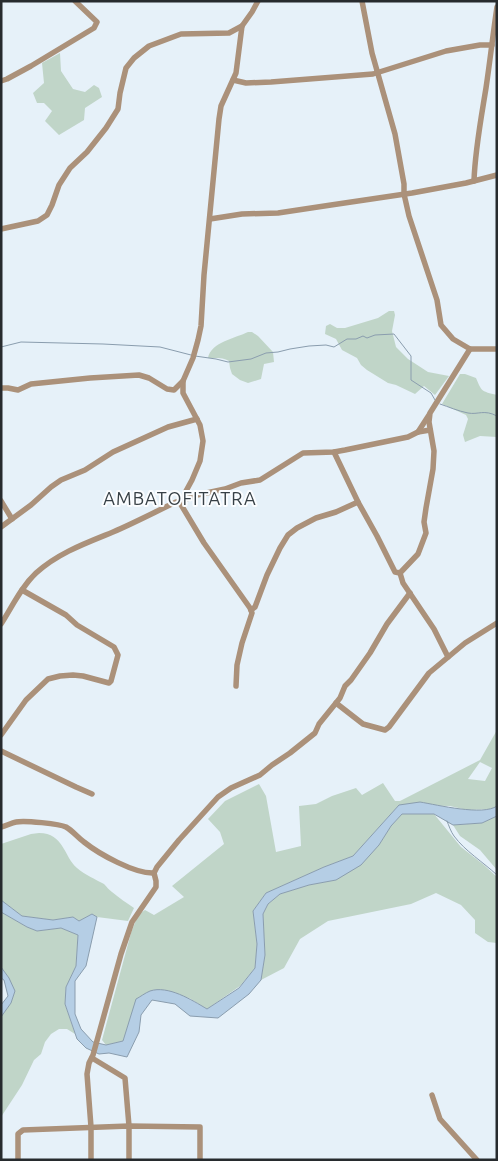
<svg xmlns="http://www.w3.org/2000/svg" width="498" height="1161" font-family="Ubuntu,sans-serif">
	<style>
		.green { fill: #c0d5c8; fill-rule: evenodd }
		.water { fill: #b5cee5; stroke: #8a9dae }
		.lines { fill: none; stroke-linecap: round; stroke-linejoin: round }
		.stream { stroke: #8a9dae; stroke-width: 1 }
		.street { stroke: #ab917a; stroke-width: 5.5 }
		.labels { text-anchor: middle; stroke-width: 4; stroke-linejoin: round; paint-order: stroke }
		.neighbourhood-label { font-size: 18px; letter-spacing: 1px; fill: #374046; stroke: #fbfdff }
	</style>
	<rect width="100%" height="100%" fill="#e6f1f9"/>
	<g class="green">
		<path d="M60,53L61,71L73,89L85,92L94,85L99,88L102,97L85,108L84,120L59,135L45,121L52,111L44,103H37L33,93L44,83L42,63Z"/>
		<path d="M389,311H394L395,315L392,331L396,347L408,359L428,372L449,376L435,395L424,386L415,394L396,385L388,383L367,370L361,365L357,358L342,350L336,339L325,334L326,326L330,324L337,328H345L378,318Z"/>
		<path d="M248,332H252L258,336L273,352L274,362L264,364L261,379L248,383L240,380L232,374L230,368L229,361C223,357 215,358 208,358C211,342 236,338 248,332Z"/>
		<path d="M460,374H465L476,378C482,392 481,391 497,395V437L480,436L465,442L463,435L468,419L466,415L442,404Z"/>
		<path d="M497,730V806L493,809L467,810L450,806L399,805L353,856L324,867L266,893L253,911L257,944L255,968L240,986L207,1009L189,998L150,991L130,1021L123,1041L106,1045L102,1040L131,933L138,915L145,910L154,915L184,897L172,886L224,844L220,832L208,819L225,801L259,784L266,796L276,852L301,846L299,806L316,804L332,796L356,788L362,795L383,783L395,801H400L480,760ZM480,762L492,768L485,781L468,779Z"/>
		<path d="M402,814H434L461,847L484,865L497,877V943L488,942L475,933V920L461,905L436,893L411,904L328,921L300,939L284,968L261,980L265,955L263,914L268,904L280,894L309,885L336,880L379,845L391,826Z"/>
		<path d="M497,816V870L480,850L460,836L453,825L482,823Z"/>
		<path d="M39,833C64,833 64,857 77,868C85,875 95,879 104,884C107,887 109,890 112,892C119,898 127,903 134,908L128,921L97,917L92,914L79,921L73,917L53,920L22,916L1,900V844L31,834Z"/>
		<path d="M1,912L27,927L37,931L61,928L78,935L76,966L66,987L65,1004L75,1034L67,1029H59L51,1034L45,1042L41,1054L34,1060L22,1085L1,1117V1017L11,1003L9,978L1,967Z"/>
	</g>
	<g class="water">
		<path d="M420,802C438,805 483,816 497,806V816L482,823L453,825L434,814H402L391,826L379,845L361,865L336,880L309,885L280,894L268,904L263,914L265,955L261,980L249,994L218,1018L190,1016L175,1004L152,1000L141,1015L139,1032L127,1057L109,1053L99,1054L86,1048L77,1039L65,1004L66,987L76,966L78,935L61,928L37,931L27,927L1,912V900L22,916L53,920L73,917L79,921L92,914L97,917L86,966L75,981V1014L81,1029L93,1042L106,1045L123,1041L136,999C140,997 145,993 150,991C168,985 192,1000 207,1009L239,988L255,968L257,944L253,911L266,893L324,867L353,856L399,805Z"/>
		<path d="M1,967L9,978L15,991L11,1003L1,1017V1005L8,996L4,980L1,978Z"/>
	</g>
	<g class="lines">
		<g class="stream">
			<path d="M1,347L21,342L103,344L160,347L191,355"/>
			<path d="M195,356L216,359L228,362L251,359L266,353L278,352L290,349L309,346L326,345L334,347L347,339H356L363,336L367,338L375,335L394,334L411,356V380L431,393L435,400"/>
			<path d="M440,404C449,407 458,411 468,413C478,415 484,409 497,416"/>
			<path d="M447,821C449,826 451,832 454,836C465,851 483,862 497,875"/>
		</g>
		<g class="street">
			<path d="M362,1L372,53L395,134L404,184V194L409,216L437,300L441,325L453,339L470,349L430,413L429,422L434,451L433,469L426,508L424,522L426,533L418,554L400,573L403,583L434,629L448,657"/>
			<path d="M233,80L246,83L271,82L373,74L446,51L480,45H492"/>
			<path d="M1,81L7,79L31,66L94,28L97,22L75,1"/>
			<path d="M474,181C475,150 481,119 486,88C490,61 493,34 497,7"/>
			<path d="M210,219L242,214L278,213L331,205L412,193L466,183L497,175"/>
			<path d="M1,229L38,221L47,215L52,205L59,185L70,168L87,152L106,128L118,109L120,93L126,68L134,58L149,46L181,34L229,33L242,26"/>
			<path d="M470,349H497"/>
			<path d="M1,388H8L18,390L31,384L90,378L139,375L149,378L167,389L174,390L183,381"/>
			<path d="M418,432L429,415"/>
			<path d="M334,452L358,502L377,536L395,572L400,573"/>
			<path d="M184,500L197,495L225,489L241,483L260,480L303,453L334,452L345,450L408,437L418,432L430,430"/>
			<path d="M1,501L12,519"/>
			<path d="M180,503L204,543L250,608L252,613L242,643L237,665L236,686"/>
			<path d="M1,527L31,505L51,487L61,480L85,470L113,452L168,427L197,419"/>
			<path d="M251,610L255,607L267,575L280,548L288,535L297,528L316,518L336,512L358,502"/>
			<path d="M1,624C12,607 21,587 36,573C58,553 86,543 113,532C134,523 155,512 176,502L180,503L184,500L186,491L192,480L200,461L203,441L200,425L183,393V381L193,358L198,340L201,326L204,275L219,119L221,106L236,73L242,26L252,12L258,1"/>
			<path d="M336,703L363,724L385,730L389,727L429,673L465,643L497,623"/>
			<path d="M1,735L26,700L48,679L60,676L73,675L83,676L109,683L111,681L118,655L114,647L77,625L66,615L22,590"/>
			<path d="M1,751L76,787L92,794"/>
			<path d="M1,827C6,826 11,823 16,822C24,820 60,824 66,827C73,831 77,837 84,842C99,854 135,874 154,873"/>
			<path d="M92,1058L125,1078L129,1126V1160"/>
			<path d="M432,1095L440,1119L477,1160"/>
			<path d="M18,1160V1134L23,1130L129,1126L200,1127V1160"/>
			<path d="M91,1160V1127L87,1074L89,1063L93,1055L121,954L132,922L156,887V881L154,873L157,867L179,840L218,797L231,788L260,775L272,765L290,753L315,733L319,724L340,698L345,686L351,680L370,653L387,624L410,593"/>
		</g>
	</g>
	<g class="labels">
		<g class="neighbourhood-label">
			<text x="180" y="505">AMBATOFITATRA</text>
		</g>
	</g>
	<rect width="498" height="1161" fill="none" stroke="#272b2e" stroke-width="5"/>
</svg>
